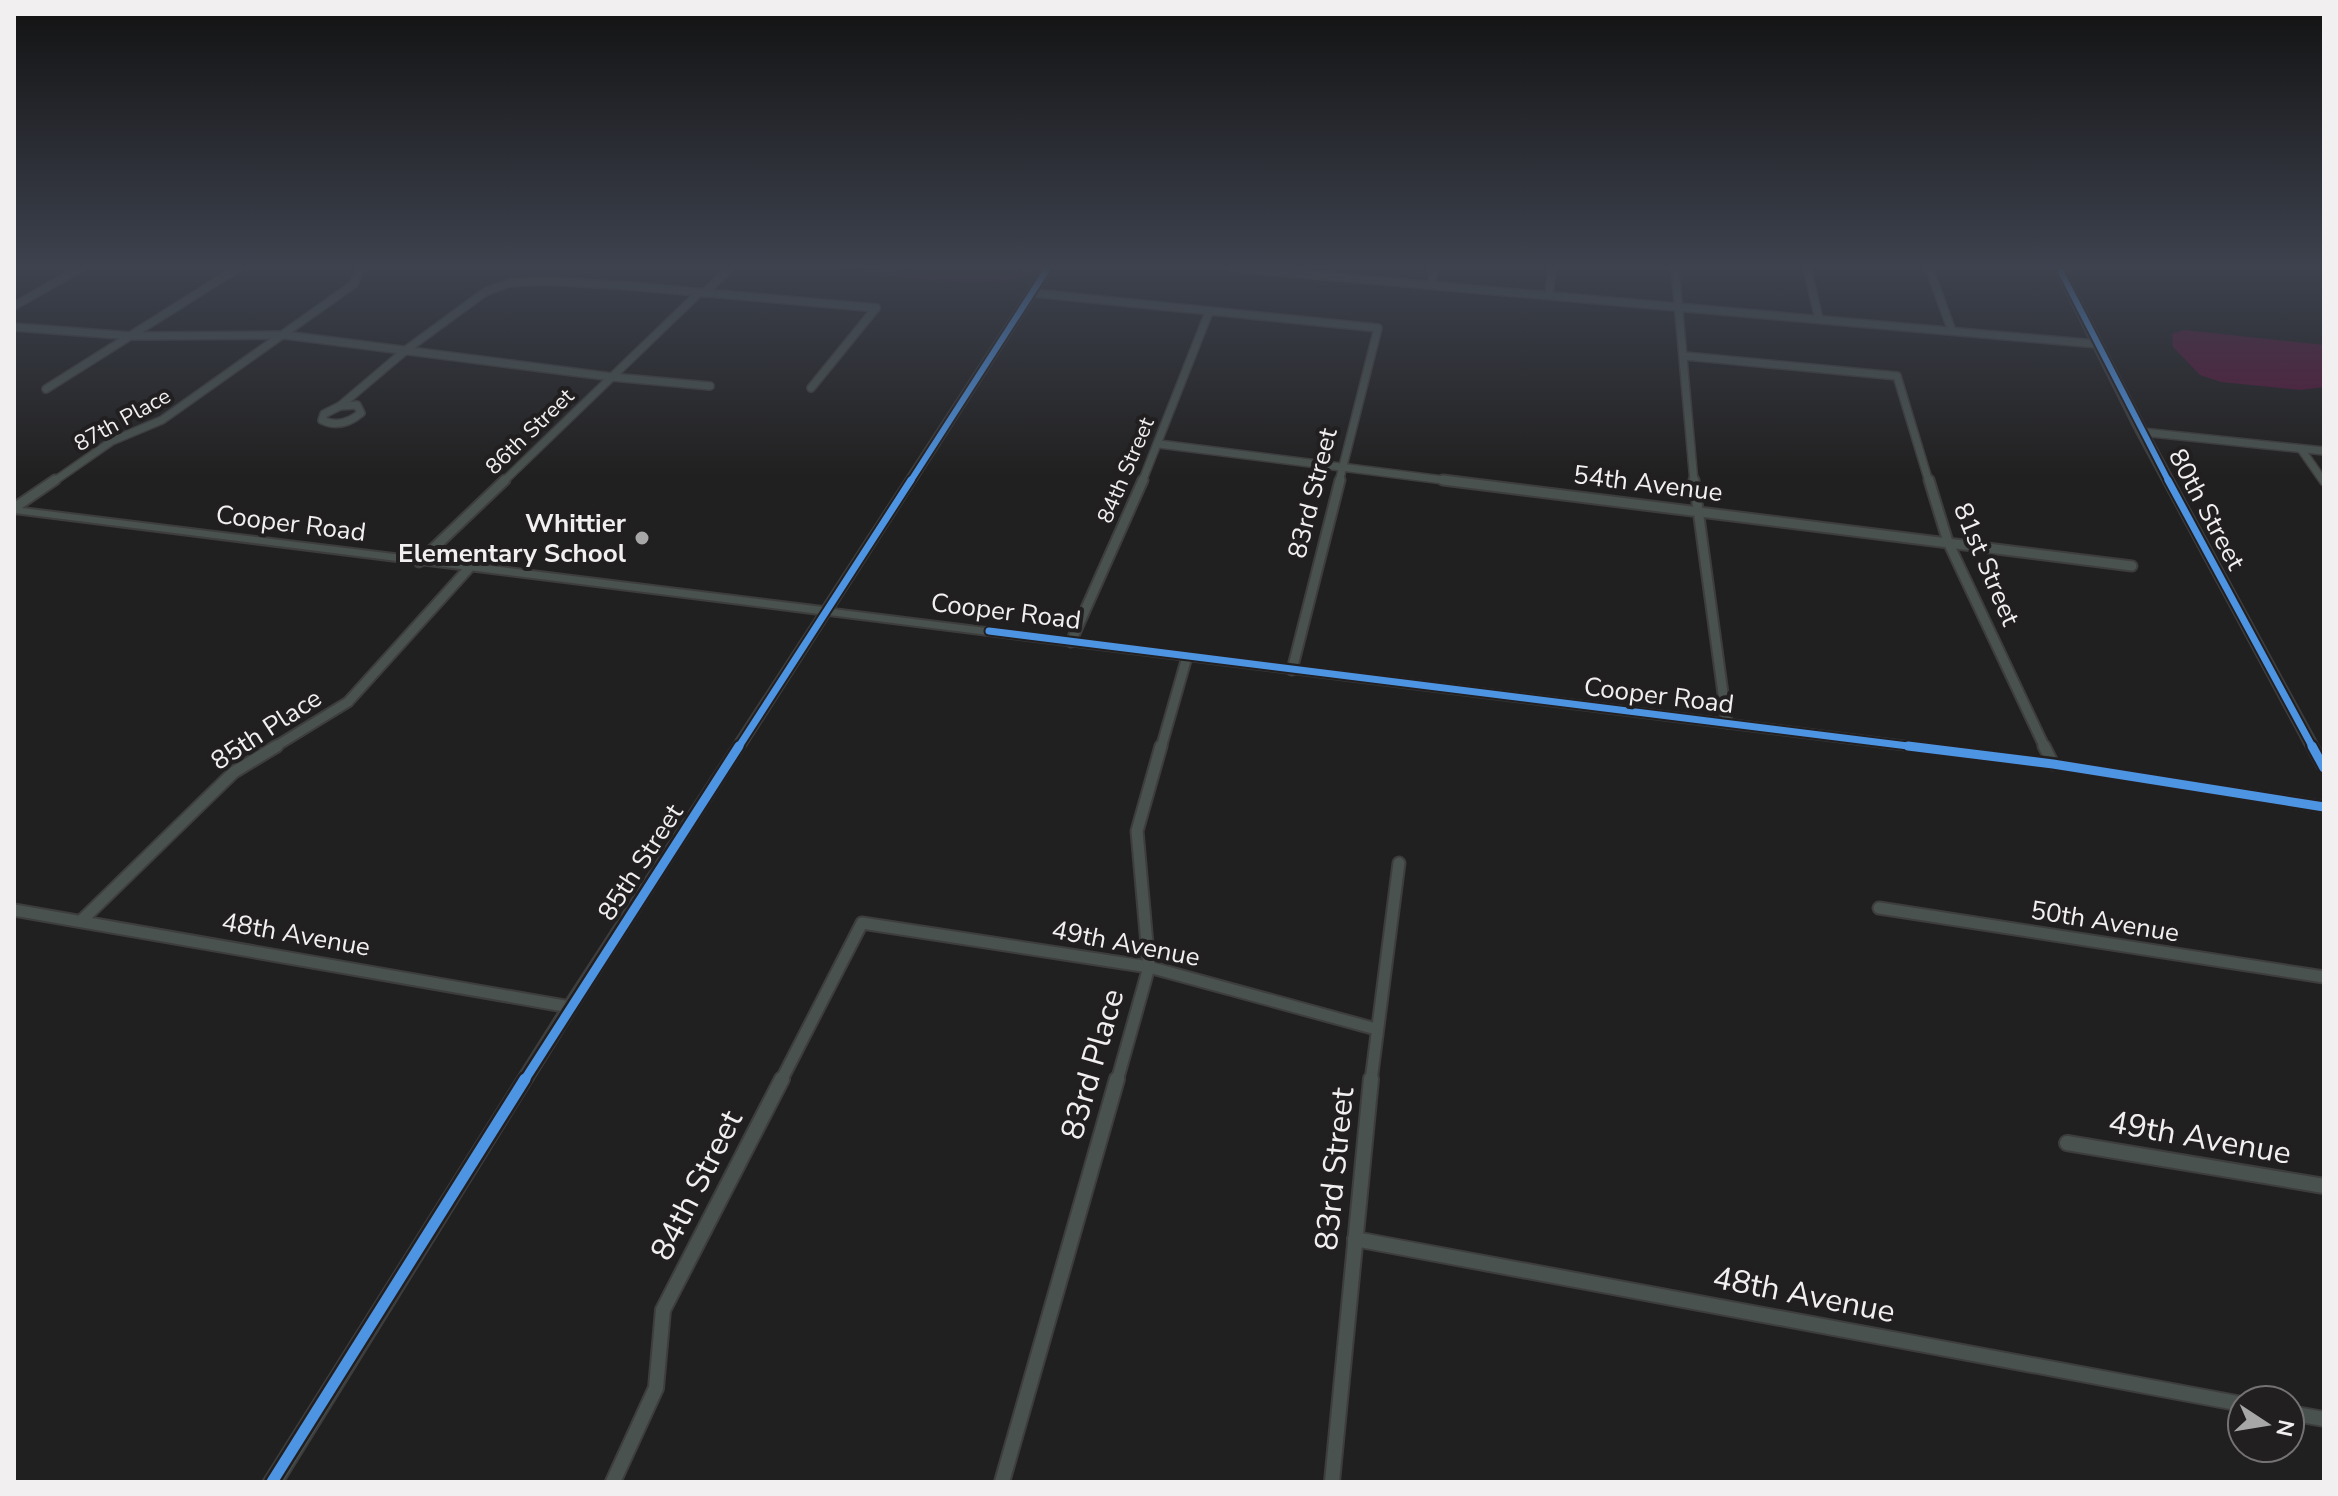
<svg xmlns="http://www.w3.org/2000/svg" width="2338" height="1496" font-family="'Nunito Sans',sans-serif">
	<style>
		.water { fill: #561639 }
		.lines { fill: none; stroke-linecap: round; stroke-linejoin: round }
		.canal { fill: #561639; fill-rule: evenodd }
		.minor-far3-casing { stroke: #3e3d3d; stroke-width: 10 }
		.minor-far2-casing { stroke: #3e3d3d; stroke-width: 13 }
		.minor-far1-casing { stroke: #3e3d3d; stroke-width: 15 }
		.minor-casing { stroke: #3e3d3d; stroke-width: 18 }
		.tertiary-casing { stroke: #3e3d3d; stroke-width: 4 }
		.minor-far3 { stroke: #49524e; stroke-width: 7 }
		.minor-far2 { stroke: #49524e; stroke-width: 9 }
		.minor-far1 { stroke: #49524e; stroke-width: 11 }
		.minor { stroke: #49524e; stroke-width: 14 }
		.tertiary { fill: #49524e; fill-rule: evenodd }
		.cycleway-far3-casing { stroke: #221f20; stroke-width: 10 }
		.cycleway-far2-casing { stroke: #221f20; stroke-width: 11 }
		.cycleway-far1-casing { stroke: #221f20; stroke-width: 14 }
		.cycleway-casing { stroke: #221f20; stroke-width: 16 }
		.cycleway-far3 { stroke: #4d94e3; stroke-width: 6 }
		.cycleway-far2 { stroke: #4d94e3; stroke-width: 7 }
		.cycleway-far1 { stroke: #4d94e3; stroke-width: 9 }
		.cycleway { stroke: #4d94e3; stroke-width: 11 }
		.poi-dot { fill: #a8a7a7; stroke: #221f20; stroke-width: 3 }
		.labels { text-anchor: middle; stroke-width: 8; stroke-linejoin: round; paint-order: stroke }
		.far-street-label { font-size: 22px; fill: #f1eff0; stroke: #221f20 }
		.street-label { font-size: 26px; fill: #f1eff0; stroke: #221f20 }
		.poi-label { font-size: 26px; font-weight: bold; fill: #f1eff0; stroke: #221f20; text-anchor: end }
		.near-street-label { font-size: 32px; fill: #f1eff0; stroke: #221f20 }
	</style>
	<rect width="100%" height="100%" fill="#212020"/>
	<path class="water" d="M2184,330L2324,345V387L2300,390L2221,382L2200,375L2173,347L2172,334Z"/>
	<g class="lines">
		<path class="canal" d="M846,268C905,268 968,285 1026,270L1030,273C996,293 893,275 850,271Z"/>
		<g class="minor-far3-casing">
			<g id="minor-far3">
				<path d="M1233,268L2097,344"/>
				<path d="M1675,268L1694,482"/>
				<path d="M1807,268L1819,319"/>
				<path d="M1929,268L1952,331"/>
				<path d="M1431,285L1435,268"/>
				<path d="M704,293L727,271"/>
				<path d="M1033,293L1378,328L1339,482"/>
				<path d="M1549,295L1552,268"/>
				<path d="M14,306L81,268"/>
				<path d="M14,327L132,336L285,335L612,377L710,386"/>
				<path d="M1685,356L1897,376L1929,482"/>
				<path d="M811,388L876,308"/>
				<path d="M46,389L238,268"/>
				<path d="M357,405L361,413C349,423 336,427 322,420L324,414L340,406Z"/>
				<path d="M340,406L406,350L485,292L509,283L543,281L630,286L876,308"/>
				<path d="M2142,432L2324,451"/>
				<path d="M1159,444L1459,482"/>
				<path d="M2301,449L2324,482"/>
				<path d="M53,482L112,441L162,420L354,284L358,273"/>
				<path d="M503,482L699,293"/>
				<path d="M1142,482L1209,312"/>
			</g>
		</g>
		<g class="minor-far2-casing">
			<g id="minor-far2">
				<path d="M1443,480L2132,566"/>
				<path d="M1694,480L1727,723"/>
				<path d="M1929,480L1948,542L2045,748"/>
				<path d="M14,508L55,480"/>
				<path d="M419,562L505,480"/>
				<path d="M1071,642L1143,480"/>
				<path d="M1292,670L1340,480"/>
				<path d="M273,748L348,702L469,568"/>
				<path d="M1161,748L1187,657"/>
			</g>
		</g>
		<g class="minor-far1-casing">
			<g id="minor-far1">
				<path d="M2044,746L2053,764"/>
				<path d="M1879,908L2324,977"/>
				<path d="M14,910L570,1007"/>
				<path d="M81,921L234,772L277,746"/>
				<path d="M781,1081L862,923L1149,967L1376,1029"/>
				<path d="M1117,1081L1149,967L1137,831L1161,746"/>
				<path d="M1371,1081L1399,863"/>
			</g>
		</g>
		<g class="minor-casing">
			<g id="minor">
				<path d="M2067,1143L2324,1186"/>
				<path d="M1355,1239L2242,1404"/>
				<path d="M2290,1413L2324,1419"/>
				<path d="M613,1482L656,1388L663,1310L782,1079"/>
				<path d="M1002,1482L1117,1079"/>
				<path d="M1332,1482L1371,1079"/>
			</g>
		</g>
		<g class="tertiary-casing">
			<g id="tertiary">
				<path d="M1044,268H1052L833,609L2053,760L2324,802V812L2053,768L829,615L575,1011L283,1482H263L565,1003L819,614L14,513V507L823,607Z"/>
				<path d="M2055,268H2063L2147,432L2324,757V772L2318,768L2137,432Z"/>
			</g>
		</g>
		<use href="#minor-far3" class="minor-far3"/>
		<use href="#minor-far2" class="minor-far2"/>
		<use href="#minor-far1" class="minor-far1"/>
		<use href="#minor" class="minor"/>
		<use href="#tertiary" class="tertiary"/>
		<g class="cycleway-far3-casing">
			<g id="cycleway-far3">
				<path d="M2059,268L2169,482"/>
				<path d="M910,482L1048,268"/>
			</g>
		</g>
		<g class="cycleway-far2-casing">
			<g id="cycleway-far2">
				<path d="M2168,480L2313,748"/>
				<path d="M989,631L1924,748"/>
				<path d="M738,748L911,480"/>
			</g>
		</g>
		<g class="cycleway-far1-casing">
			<g id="cycleway-far1">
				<path d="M1908,746L2053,764L2324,807"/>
				<path d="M2312,746L2324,768"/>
				<path d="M524,1081L739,746"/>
			</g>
		</g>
		<g class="cycleway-casing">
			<path id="cycleway" d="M272,1482L525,1079"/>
		</g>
		<use href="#cycleway-far3" class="cycleway-far3"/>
		<use href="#cycleway-far2" class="cycleway-far2"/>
		<use href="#cycleway-far1" class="cycleway-far1"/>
		<use href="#cycleway" class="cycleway"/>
	</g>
	<linearGradient id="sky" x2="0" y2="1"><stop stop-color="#121212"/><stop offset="0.56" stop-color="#3d424e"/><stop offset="1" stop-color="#3d424e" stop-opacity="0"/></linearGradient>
	<rect width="2338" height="477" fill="url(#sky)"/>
	<circle class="poi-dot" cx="642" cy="538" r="8"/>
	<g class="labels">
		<g class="far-street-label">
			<text transform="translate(122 419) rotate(-29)" y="8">87th Place</text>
			<text transform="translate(529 431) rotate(-44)" y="8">86th Street</text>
			<text transform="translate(1125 470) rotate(-67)" y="8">84th Street</text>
		</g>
		<g class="street-label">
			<text transform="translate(1648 483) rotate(7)" y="9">54th Avenue</text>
			<text transform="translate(1312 493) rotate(-76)" y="9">83rd Street</text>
			<text transform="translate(2207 509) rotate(62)" y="9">80th Street</text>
			<text transform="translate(291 523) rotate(7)" y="9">Cooper Road</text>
			<text transform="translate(1987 564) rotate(67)" y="9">81st Street</text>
			<text transform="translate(1006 611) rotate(7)" y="9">Cooper Road</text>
			<text transform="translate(1659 695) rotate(7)" y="9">Cooper Road</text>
			<text transform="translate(266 729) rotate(-33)" y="9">85th Place</text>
			<text transform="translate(640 862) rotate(-57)" y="9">85th Street</text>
			<text transform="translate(2105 921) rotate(9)" y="9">50th Avenue</text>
			<text transform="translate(296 934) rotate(10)" y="9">48th Avenue</text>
			<text transform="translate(1126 943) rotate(11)" y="9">49th Avenue</text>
		</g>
		<g class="poi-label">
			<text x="626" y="532">Whittier<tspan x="626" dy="30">Elementary School</tspan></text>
		</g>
		<g class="near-street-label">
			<text transform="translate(1092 1064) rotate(-74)" y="11">83rd Place</text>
			<text transform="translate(2200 1137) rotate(10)" y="11">49th Avenue</text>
			<text transform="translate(1334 1169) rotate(-84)" y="11">83rd Street</text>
			<text transform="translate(696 1185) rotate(-63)" y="11">84th Street</text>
			<text transform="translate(1804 1294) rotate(11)" y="11">48th Avenue</text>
		</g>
	</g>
	<rect width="2338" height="1496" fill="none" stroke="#f1eff0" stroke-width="32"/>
	<g transform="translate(2266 1424) rotate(102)"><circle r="38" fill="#221f20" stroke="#757273" stroke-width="2"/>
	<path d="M0-6L14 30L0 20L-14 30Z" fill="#a8a7a7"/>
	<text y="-12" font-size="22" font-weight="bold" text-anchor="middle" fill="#f1eff0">N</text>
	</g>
</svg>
